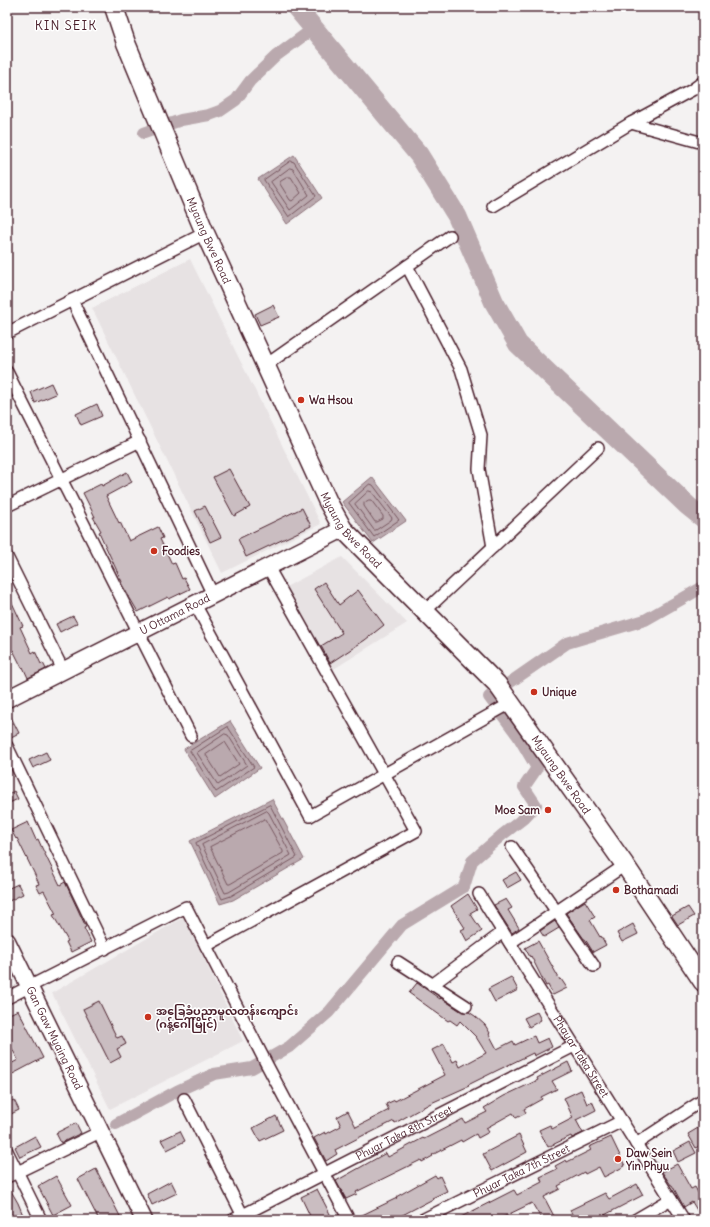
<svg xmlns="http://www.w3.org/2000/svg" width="710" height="1227" font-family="Delius,'Noto Sans Myanmar',sans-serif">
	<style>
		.built { fill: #e7e2e3 }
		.water { fill: #baa9ae; stroke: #8d727a }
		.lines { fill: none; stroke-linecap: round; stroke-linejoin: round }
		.shore { stroke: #77565f; stroke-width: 1 }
		.canal { stroke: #baa9ae; stroke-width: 12 }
		.river { stroke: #baa9ae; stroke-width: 20 }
		.building { fill: #cabdc1; stroke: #4a1f2b }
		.street-casing { stroke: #4a1f2b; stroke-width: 14 }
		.secondary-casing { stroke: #4a1f2b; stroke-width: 19 }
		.primary-casing { stroke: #4a1f2b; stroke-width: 21 }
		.street { stroke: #fff; stroke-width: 11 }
		.secondary { stroke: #fff; stroke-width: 16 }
		.primary { stroke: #fff; stroke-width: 18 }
		.poi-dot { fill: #c8321e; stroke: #fff; stroke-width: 1.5 }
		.labels { text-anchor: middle; stroke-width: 3; stroke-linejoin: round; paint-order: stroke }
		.street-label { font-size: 11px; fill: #4a1f2b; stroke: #fff }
		.poi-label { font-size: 11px; font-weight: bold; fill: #4a1f2b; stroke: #fff; text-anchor: start }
		.quarter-label { font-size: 13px; letter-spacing: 1px; fill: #4a1f2b; stroke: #fff }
	</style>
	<rect width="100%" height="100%" fill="#f4f2f2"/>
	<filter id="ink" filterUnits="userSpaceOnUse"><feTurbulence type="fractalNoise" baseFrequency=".025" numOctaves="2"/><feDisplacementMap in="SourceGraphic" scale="8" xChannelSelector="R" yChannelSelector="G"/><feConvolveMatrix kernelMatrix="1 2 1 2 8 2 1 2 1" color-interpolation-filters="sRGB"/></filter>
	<g filter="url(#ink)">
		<g class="built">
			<path d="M190,259L321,524L222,573L92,308Z"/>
			<path d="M342,557L407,623L329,672L282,589Z"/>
			<path d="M184,917L243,1041L110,1109L52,993Z"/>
		</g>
		<g class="water">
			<path d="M294,155L322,198L287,224L258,179Z"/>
			<path d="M372,477L406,521L373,543L342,502Z"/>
			<path d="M230,721L260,768L215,799L184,749Z"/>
			<path d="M272,799L304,859L233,900L220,904L190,841Z"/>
		</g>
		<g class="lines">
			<g class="shore">
				<path d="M291,161L294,162L316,196L289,217L264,180Z"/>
				<path d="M290,168L293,169L309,195L290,210L271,182Z"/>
				<path d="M288,177H291L301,193L292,201L290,200L280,184V182Z"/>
				<path d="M370,484L373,485L399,520L374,537L349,503Z"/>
				<path d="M369,491L372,492L392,518L391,520L376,530H374L355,504Z"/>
				<path d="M369,500H371L383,516V519L377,522H375L364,506V503Z"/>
				<path d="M228,727L254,767L216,792L190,751Z"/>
				<path d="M225,734L228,735L247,765L218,785L197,753Z"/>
				<path d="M225,742L239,764L220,777L206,755Z"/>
				<path d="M270,805L297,857L231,896L222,899L196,843Z"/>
				<path d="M267,811L269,813L291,855L229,892L225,893L202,845Z"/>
				<path d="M265,819L283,851V853L230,884H228L210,847Z"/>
			</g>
			<g class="canal">
				<path d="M144,133L181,120L209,115L220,111L236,100L250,81L276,56L314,28"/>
				<path d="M116,1124L177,1091L214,1074L252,1068L289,1047L329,1012L402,925L464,887L472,861L502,835L524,818L536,805L524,787L537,768L518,736L489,697L567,643L645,620L703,587"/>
			</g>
			<path class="river" d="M296,7L419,155L457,216L494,302L518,344L688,506L703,518"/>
		</g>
		<g class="building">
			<path d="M273,305L279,317L260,325L255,314Z"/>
			<path d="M51,383L56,394L35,403L31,392Z"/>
			<path d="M97,404L102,416L81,425L76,414Z"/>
			<path d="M229,469L250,507L234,516L213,477Z"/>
			<path d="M127,472L132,482L106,496L119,523L120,522L129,541L158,527L163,538L160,539L172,564L175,563L182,579L184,578L190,589L169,599L168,597L138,612L121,583L122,582L99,532L101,531L93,517H95L83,493L101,484L102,486Z"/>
			<path d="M205,506L221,537L210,542L195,511Z"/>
			<path d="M302,508L311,526L246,557L238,539Z"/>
			<path d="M324,582L339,605L358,590L384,625L365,640L330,663L321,646L342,633L314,589Z"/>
			<path d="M7,592L23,626L20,627L32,653L35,651L41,664L43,663L46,669L28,678L23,667L22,668L13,650L10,652L7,645Z"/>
			<path d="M73,616L77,623L60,632L56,624Z"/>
			<path d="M7,709L19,733L11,737L7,729Z"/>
			<path d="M46,752L50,760L33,768L29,760Z"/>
			<path d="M14,791L18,799L7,804V795Z"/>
			<path d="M28,822L36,840L38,839L42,848L60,885L65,882L86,927L84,928L91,942L71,952L66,942L68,941L53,915L56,914L44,891L40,893L36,885L39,884L35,875L17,838L16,839L11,830Z"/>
			<path d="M516,872L521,880L507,888L502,880Z"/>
			<path d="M18,884L23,894L7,902V889Z"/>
			<path d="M468,894L477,909L470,913L482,931L467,941L461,930L465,928L451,906Z"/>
			<path d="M506,899L512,908L508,910L519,928L512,933L494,905Z"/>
			<path d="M585,901L595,917L590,920L600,937L601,936L606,945L593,952L585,939H584L566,913Z"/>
			<path d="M688,907L694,916L678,925L672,916Z"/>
			<path d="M555,921L559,928L544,937L540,931Z"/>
			<path d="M633,924L638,934L622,942L617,933Z"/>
			<path d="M538,941L560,980L561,979L567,988L553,995L548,985L546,986L531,956L530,957L525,948Z"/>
			<path d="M511,977L518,990L495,1002L488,989Z"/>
			<path d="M417,983L440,999L441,998L462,1012H469L475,1016L485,1025L490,1033L489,1034L497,1049L513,1041L515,1045L534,1036L537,1043L548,1038L552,1047L534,1056L533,1053L496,1071L468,1085L469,1086L429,1104L395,1123L394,1121L366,1135V1134L335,1150L337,1154L326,1161L314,1138L325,1132L326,1134L341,1126L337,1117L348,1111L356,1127L389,1110L386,1104L395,1100V1101L445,1075L432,1050L444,1044L453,1062L457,1060L460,1067L486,1053L476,1037L460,1021L457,1025L450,1020L448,1021L409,993Z"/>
			<path d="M99,1001L117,1038L122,1036L126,1044L117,1049L121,1057L110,1063L83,1009Z"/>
			<path d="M18,1010L43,1058L7,1077V1066L18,1060L7,1039V1015Z"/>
			<path d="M537,1012L541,1020L529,1027L524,1018Z"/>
			<path d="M568,1062L572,1071L552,1081L557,1089L541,1097L542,1099L524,1109L526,1113L516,1118L513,1113L486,1128L489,1132L478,1138L476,1134L462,1142L461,1140L432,1155L433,1156L422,1162L421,1160L356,1192L357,1194L346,1199L336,1181L386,1153L388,1157L423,1138L424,1139L463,1119L465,1123L487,1112L484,1108L504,1096L538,1080L537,1078Z"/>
			<path d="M581,1090L587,1104L592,1101L596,1110L576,1120L583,1133L572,1138L571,1136L548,1147L539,1130L550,1125L552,1129L573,1118L564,1098Z"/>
			<path d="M14,1100L19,1110L7,1116V1103Z"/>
			<path d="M276,1116L283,1130L260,1141L253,1128Z"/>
			<path d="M76,1123L81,1133L61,1143L56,1133Z"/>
			<path d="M703,1125V1143L696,1148L688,1134Z"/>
			<path d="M180,1131L185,1141L167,1150L161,1140Z"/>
			<path d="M519,1135L527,1152L492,1171L483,1154Z"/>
			<path d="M35,1136L41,1147L20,1157L15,1147Z"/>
			<path d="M611,1137L625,1166L604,1177L599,1167L585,1174L584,1172L558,1186L560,1189L544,1197L556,1220H542L532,1203L497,1220H455L514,1190L517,1195L542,1182L540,1177L557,1169L555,1166L566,1160L567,1162L591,1150L589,1147Z"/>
			<path d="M690,1142L696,1153L678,1162L673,1151Z"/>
			<path d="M677,1164L691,1189L695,1187L703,1202V1220L692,1202L684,1207L672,1185H671L662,1172Z"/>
			<path d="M96,1169L101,1179L122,1220H99L83,1189L78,1179Z"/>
			<path d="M435,1175L437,1178L440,1176L447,1191L432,1198L433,1199L393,1220H356V1218L397,1198L396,1197Z"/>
			<path d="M56,1176L72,1205L53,1215L38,1186Z"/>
			<path d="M171,1181L177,1193L152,1205L147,1194Z"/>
			<path d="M7,1184L18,1203L25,1220H7Z"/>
			<path d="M637,1184L643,1195L595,1220H575L570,1210L605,1193L609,1199Z"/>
			<path d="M317,1189L328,1210L333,1220H312L301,1197Z"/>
		</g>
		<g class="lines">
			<g class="street-casing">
				<g id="street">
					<path d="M631,123L703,143"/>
					<path d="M493,206L631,123L692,90L703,82"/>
					<path d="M407,266L461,369L481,435L479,469L493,547"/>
					<path d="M72,300L213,595"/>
					<path d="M7,333L205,233"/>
					<path d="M266,365L450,236"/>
					<path d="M7,372L191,736"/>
					<path d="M7,506L140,441"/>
					<path d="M7,557L63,670"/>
					<path d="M195,604L310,816L511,703"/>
					<path d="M425,611L598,448"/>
					<path d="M7,746L105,949"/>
					<path d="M512,847L594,966"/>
					<path id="s1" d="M479,894L684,1220"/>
					<path d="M510,943L625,865"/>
					<path d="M206,946L416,831L268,567"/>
					<path d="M398,962L466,1006"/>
					<path d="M432,985L503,932"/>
					<path d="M7,998L186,907L267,1065L349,1220"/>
					<path d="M184,1099L245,1220"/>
					<path d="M636,1144L703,1100"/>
					<path d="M7,1151L41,1220"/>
					<path d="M7,1177L100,1132"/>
					<path id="s2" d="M233,1220L574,1046"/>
					<path id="s3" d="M422,1220L622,1121"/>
					<path d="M635,1220L671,1199"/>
				</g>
			</g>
			<g class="secondary-casing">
				<g id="secondary">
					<path id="s4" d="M7,699L343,529"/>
					<path id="s5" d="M7,941L144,1220"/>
				</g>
			</g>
			<g class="primary-casing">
				<g id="primary">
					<path id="s6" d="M114,7L126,43L205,233L328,502L343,529L497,684L625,865L703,982"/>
				</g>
			</g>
			<use href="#street" class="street"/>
			<use href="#secondary" class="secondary"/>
			<use href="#primary" class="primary"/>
		</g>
	</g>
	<g class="poi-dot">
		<circle cx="301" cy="400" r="4"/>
		<circle cx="154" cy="551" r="4"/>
		<circle cx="534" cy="692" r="4"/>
		<circle cx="548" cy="810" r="4"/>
		<circle cx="616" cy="890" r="4"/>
		<circle cx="148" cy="1017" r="4"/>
		<circle cx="618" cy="1159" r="4"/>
	</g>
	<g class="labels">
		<g class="street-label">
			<text dy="4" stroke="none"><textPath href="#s6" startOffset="252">Myaung Bwe Road</textPath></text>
			<text dy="4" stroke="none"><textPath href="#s6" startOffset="576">Myaung Bwe Road</textPath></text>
			<text dy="4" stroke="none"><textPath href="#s4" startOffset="188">U Ottama Road</textPath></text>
			<text dy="4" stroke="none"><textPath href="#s6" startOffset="900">Myaung Bwe Road</textPath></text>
			<text dy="4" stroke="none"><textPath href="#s5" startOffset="108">Gan Gaw Myaing Road</textPath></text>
			<text dy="4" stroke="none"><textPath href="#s1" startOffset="192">Phayar Taka Street</textPath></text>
			<text dy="4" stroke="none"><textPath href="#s2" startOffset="192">Phyar Taka 8th Street</textPath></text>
			<text dy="4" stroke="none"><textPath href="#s3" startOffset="111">Phyar Taka 7th Street</textPath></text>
		</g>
		<g class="poi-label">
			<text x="309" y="404">Wa Hsou</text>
			<text x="162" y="555">Foodies</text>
			<text x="542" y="696">Unique</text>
			<text x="540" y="814" text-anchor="end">Moe Sam</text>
			<text x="624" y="894">Bothamadi</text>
			<text x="156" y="1015">အခြေခံပညာမူလတန်းကျောင်း<tspan x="156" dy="13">(ဂန့်ဂေါ်မြိုင်)</tspan></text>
			<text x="626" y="1157">Daw Sein<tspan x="626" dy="13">Yin Phyu</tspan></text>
		</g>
		<g class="quarter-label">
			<text x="66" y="30">KIN SEIK</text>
		</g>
	</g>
	<rect width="710" height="1227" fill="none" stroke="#fff" stroke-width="24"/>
	<rect x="12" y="12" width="686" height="1203" fill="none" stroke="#4a1f2b" stroke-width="1.5" filter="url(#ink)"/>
</svg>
